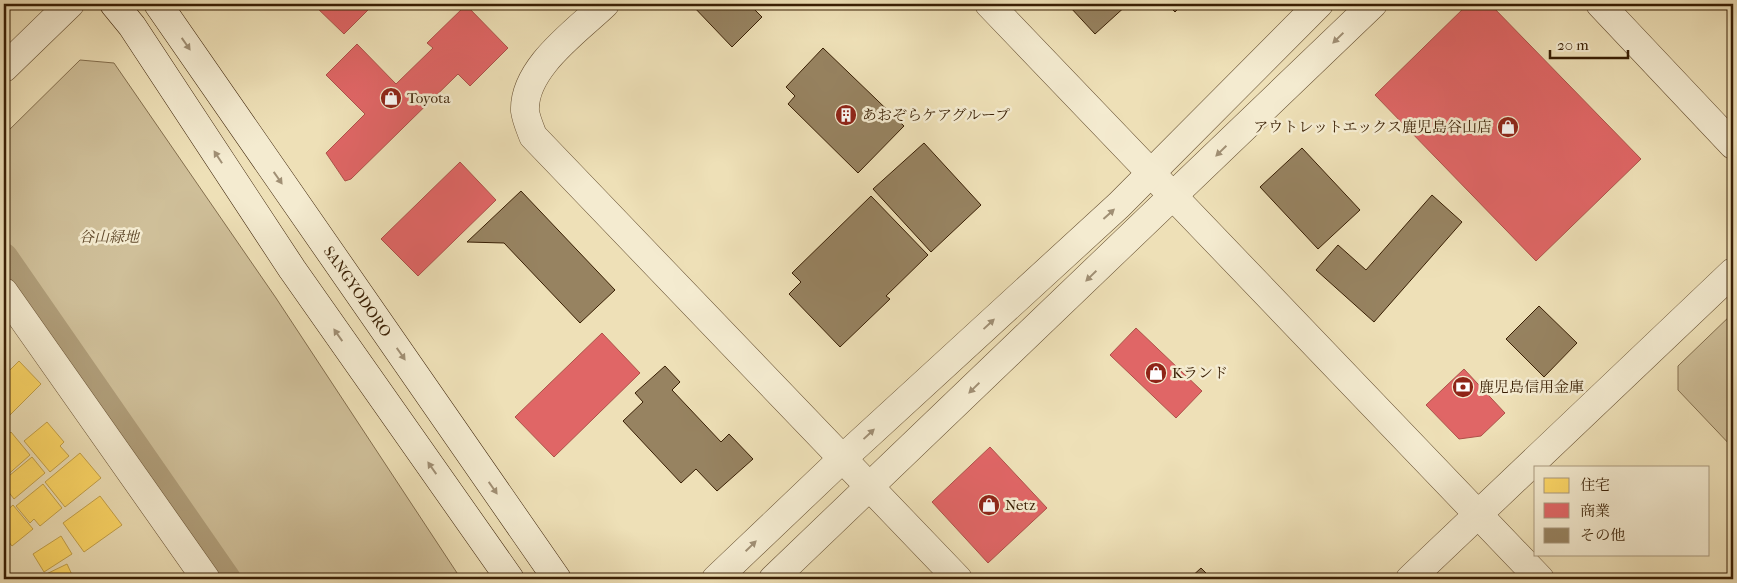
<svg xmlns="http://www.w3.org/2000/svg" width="1737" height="583" font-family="'IM FELL French Canon','Noto Serif JP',serif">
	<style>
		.green { fill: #cfbf99; stroke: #846f4e }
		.homes { fill: #ffd966; stroke: #c4a149 }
		.shops { fill: #e06666; stroke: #ae5149 }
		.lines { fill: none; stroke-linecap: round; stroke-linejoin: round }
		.canal { stroke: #b09e7a; stroke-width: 28 }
		.building { fill: #978361; stroke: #391f04 }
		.tertiary-casing { stroke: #664f31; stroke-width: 29 }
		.secondary-casing { stroke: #391f04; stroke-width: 29 }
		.tertiary { stroke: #f4ebd0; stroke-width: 28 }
		.secondary { stroke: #f4ebd0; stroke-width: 28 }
		.oneway { fill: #a08f74 }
		.labels { text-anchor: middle; stroke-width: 5; stroke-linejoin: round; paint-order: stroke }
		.poi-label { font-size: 15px; fill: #391f04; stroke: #f4ebd0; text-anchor: start }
		.park-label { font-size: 15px; font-style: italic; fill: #5e4729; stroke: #f4ebd0 }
		.street-label { font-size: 15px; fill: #391f04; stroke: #f4ebd0 }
	</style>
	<rect width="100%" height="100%" fill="#eee0b7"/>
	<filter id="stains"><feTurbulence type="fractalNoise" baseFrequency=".004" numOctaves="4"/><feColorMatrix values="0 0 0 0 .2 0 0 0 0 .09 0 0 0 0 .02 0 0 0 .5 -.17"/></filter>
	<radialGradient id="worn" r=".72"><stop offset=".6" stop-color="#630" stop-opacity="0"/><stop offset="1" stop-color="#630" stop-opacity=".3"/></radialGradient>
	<g class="green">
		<path d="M80,60L114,63L276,298L461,579H222L4,265V135Z"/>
		<path d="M1733,313V448L1678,390V366Z"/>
	</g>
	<g class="homes">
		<path d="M19,361L41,384L6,419L4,416V376Z"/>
		<path d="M47,422L64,442L60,446L69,456L50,472L24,441Z"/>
		<path d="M11,432L30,455L4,478V439Z"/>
		<path d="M80,453L101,478L65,507L45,482Z"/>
		<path d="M32,457L45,473L14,499L4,486V480Z"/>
		<path d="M43,484L62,508L40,526L34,519L30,523L16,506Z"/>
		<path d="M100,496L122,525L84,552L63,523Z"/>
		<path d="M13,505L33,529L12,546L4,536V513Z"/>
		<path d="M61,536L72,554L44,572L33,554Z"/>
		<path d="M67,564L74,579H36Z"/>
	</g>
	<g class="shops">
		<path d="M313,4H374L344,34Z"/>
		<path d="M1468,4H1490L1641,159L1536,261L1375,95Z"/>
		<path d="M466,5L508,48L470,86L458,74L351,179L345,181L326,153L365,114L326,75L357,44L396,84L433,48L427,43Z"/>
		<path d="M460,162L496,200L418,276L381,239Z"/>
		<path d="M1136,328L1202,391L1176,418L1110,355Z"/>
		<path d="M602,333L640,373L554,457L515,417Z"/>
		<path d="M1464,369L1505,413L1481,436L1459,439L1426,405Z"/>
		<path d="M990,447L1047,508L988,563L932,502Z"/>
	</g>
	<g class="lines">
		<path class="canal" d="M4,257L227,579"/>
	</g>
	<g class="building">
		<path d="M691,4H749L762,17L732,47Z"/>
		<path d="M1073,4H1128L1095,34L1070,7Z"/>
		<path d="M1167,4H1183L1175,12Z"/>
		<path d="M823,48L904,126L858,173L788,104L795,96L786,87Z"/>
		<path d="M924,143L981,205L931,252L873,189Z"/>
		<path d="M1302,148L1360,210L1318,249L1260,187Z"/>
		<path d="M521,191L615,290L580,323L504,243L467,242Z"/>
		<path d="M1432,195L1462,222L1374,322L1316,270L1338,245L1366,270Z"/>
		<path d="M871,196L928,255L886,296L890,299L840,347L789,294L801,282L792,273Z"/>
		<path d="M1539,306L1577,343L1544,377L1506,339Z"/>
		<path d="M665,366L680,382L672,390L721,442L729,434L753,459L717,491L696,469L681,483L623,421L643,402L635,393Z"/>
		<path d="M1201,568L1212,579H1189Z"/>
	</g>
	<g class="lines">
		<g class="tertiary-casing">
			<g id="tertiary">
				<path d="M605,4C577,31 523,68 525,111C526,119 530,128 533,136L958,579"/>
				<path d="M989,4L1540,579"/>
				<path d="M1600,4L1733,145"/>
				<path d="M4,68L70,4"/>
				<path d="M4,292L206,579"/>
				<path d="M716,579L842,459L1119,205L1319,4"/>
				<path d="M773,579L1373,4"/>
				<path d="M1410,579L1733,272"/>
			</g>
		</g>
		<g class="secondary-casing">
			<g id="secondary">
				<path d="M114,4L132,26L292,269L510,579"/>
				<path id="s1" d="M158,4L557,579"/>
			</g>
		</g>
		<use href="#tertiary" class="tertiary"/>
		<use href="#secondary" class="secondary"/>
	</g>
	<defs><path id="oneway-solid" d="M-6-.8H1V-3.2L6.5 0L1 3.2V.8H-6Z" transform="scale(1.25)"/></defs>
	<g class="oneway">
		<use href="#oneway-solid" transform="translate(1338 38) rotate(136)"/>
		<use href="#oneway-solid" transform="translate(186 44) rotate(55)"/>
		<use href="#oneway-solid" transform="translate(1221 151) rotate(136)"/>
		<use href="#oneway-solid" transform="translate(218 157) rotate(-123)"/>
		<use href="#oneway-solid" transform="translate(278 178) rotate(55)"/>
		<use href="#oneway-solid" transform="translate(1109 214) rotate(-42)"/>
		<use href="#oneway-solid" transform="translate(1091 276) rotate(136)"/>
		<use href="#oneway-solid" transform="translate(989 324) rotate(-43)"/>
		<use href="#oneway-solid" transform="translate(338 335) rotate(-125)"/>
		<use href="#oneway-solid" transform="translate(401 354) rotate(55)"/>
		<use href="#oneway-solid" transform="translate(974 388) rotate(136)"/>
		<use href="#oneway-solid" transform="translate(869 434) rotate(-43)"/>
		<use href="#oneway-solid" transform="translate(432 468) rotate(-125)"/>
		<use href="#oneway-solid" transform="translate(493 488) rotate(55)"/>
		<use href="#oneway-solid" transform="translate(751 546) rotate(-44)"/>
	</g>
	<defs>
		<g id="shop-disc" transform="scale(1.125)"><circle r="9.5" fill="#8f2418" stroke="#f4ebd0"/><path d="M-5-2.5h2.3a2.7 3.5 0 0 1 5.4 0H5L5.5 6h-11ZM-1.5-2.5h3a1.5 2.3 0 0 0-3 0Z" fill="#fff"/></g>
		<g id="building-disc" transform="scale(1.125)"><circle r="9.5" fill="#8f2418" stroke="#f4ebd0"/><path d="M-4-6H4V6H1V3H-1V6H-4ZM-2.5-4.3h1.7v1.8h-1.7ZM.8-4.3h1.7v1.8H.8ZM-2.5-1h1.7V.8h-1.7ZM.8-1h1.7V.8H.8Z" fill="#fff"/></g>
		<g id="bank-disc" transform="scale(1.125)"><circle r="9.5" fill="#8f2418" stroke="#f4ebd0"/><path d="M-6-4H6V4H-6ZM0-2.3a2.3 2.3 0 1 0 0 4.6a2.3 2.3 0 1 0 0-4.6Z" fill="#fff"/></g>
	</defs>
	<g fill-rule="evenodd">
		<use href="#shop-disc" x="391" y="98"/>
		<use href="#building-disc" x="846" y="115"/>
		<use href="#shop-disc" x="1508" y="127"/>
		<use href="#shop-disc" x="1156" y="373"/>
		<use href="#bank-disc" x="1463" y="387"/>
		<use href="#shop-disc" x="989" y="505"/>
	</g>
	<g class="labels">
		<g class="poi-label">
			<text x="407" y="103">Toyota</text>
			<text x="862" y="120">あおぞらケアグループ</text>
			<text x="1492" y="132" text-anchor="end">アウトレットエックス鹿児島谷山店</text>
			<text x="1172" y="378">Kランド</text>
			<text x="1479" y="392">鹿児島信用金庫</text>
			<text x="1005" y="510">Netz</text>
		</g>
		<g class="park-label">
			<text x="109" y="242">谷山緑地</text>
		</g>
		<g class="street-label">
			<text dy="5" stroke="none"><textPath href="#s1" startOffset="350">SANGYODORO</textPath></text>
		</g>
	</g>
	<rect width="1737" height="583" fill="none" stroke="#eee0b7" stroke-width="20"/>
	<rect x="5" y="5" width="1727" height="573" fill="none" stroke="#391f04" stroke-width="2.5"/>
	<rect x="10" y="10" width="1717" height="563" fill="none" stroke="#391f04"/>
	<rect x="1534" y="466" width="175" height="90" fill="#f4ebd0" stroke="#a9997e"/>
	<rect x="1544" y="478" width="25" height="15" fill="#ffd966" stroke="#a9997e"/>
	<text x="1580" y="490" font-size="15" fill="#391f04">住宅</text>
	<rect x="1544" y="503" width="25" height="15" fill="#e06666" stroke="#a9997e"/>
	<text x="1580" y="516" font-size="15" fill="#391f04">商業</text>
	<rect x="1544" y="528" width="25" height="15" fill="#978361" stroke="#a9997e"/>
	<text x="1580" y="540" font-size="15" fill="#391f04">その他</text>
	<path d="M1550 50v8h78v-8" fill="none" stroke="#391f04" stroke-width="2.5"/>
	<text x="1557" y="50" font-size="15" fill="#391f04" stroke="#f4ebd0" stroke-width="4" paint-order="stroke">20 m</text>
	<rect width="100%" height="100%" filter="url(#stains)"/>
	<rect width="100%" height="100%" fill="url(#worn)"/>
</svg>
